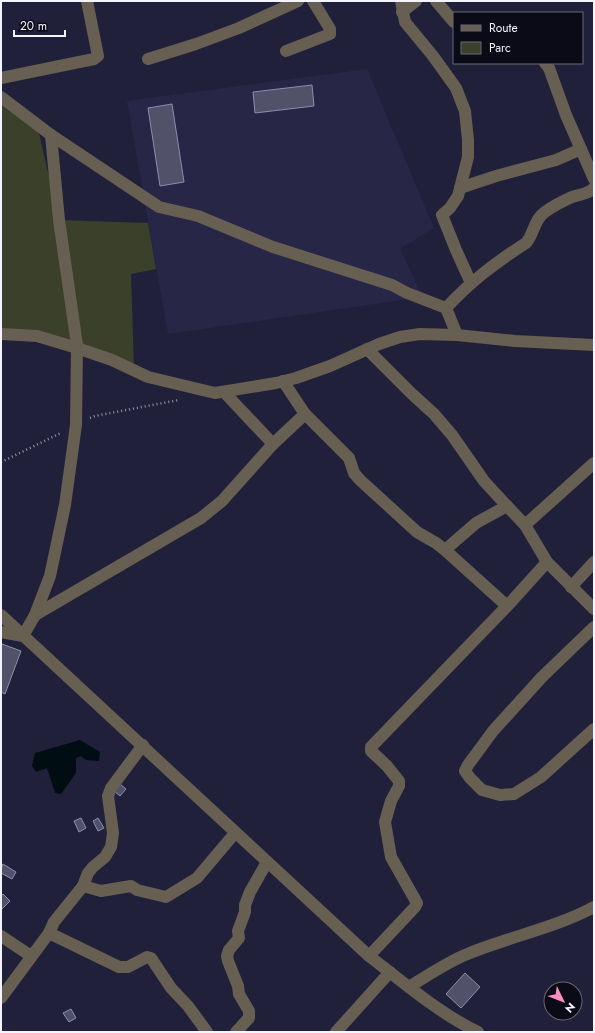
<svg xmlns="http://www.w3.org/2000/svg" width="595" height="1033" font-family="Jost,sans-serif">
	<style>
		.built { fill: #272647 }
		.green { fill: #3b402a }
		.water { fill: #000e14 }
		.building { fill: #51526a; stroke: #8c8eaf }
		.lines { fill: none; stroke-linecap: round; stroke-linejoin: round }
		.path { stroke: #9494a6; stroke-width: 2.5; stroke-dasharray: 1 3; stroke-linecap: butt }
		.minor { stroke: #675f52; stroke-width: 12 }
	</style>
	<rect width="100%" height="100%" fill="#21203a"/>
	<path class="built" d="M367,69L434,228L400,249L423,297L168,334L127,101Z"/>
	<path class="green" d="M1,95L35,116L59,220L148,223L156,269L131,274L134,368L1,331Z"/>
	<path class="water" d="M80,740L100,752L99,761L86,760L81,756L76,758V773L61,794L55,793L47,768L36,772L32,766L35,753Z"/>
	<g class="building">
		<path d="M312,85L314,106L255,113L253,92Z"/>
		<path d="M172,104L184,182L160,186L148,108Z"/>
		<path d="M2,644L21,651L5,694L1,692V648Z"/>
		<path d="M120,784L126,789L120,796L114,791Z"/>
		<path d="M81,818L86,828L79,832L74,821Z"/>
		<path d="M98,818L104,828L98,831L93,821Z"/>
		<path d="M3,864L16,872L12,879L1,873V869Z"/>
		<path d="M3,894L10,901L1,910V896Z"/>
		<path d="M465,973L480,987L461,1008L446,994Z"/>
		<path d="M71,1009L76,1018L69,1022L63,1013Z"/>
	</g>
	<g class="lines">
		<g class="path">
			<path d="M90,418L95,416L179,400"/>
			<path d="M1,462L61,433"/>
		</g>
		<g class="minor">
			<path d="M401,1L405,22L433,56L456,88L465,111L468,140V157L458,196L450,208L442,215L456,250L471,283"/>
			<path d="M436,1L454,22"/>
			<path d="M402,12L416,1"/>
			<path d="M286,51L330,34V29L313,1"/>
			<path d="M148,59L196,44L239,28L298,1"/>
			<path d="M545,63L549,68L566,115L594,179"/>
			<path d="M1,78L94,59L98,56L87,1"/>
			<path d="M1,97L51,135L159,207L198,216L273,247L392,285L407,293L446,308L457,335"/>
			<path d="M460,188L496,176L556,160L581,149"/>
			<path d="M446,308C471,281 495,263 526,243C534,234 534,219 545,212C553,206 563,201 572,197C579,194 588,195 594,188"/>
			<path d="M1,334L37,336L77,348L112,360L148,377L215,393L276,383L296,378L330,366L379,344L400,337L420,334L457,335L515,341L594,345"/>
			<path d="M283,381L305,414L349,458L354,473L360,480L417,532L436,543L445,550L476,523L507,506L484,481L452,435L434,414L411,393L367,349"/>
			<path d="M224,392L273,444"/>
			<path d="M507,506L525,525L547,562L594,609"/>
			<path d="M525,525L594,463"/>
			<path d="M445,550L507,606"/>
			<path d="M571,587L594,562"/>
			<path d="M1,615L369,956C403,982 440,1014 478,1032"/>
			<path d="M35,615L201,518L222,501L273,444L305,414"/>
			<path d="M594,627L542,677L493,731L468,765L465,771L470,778L482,790L500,795L514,794L541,777L594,729"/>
			<path d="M1,632L23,636L35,615L50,576L65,505L76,425L77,345L59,220L51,135"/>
			<path d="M83,886L88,873L93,867L105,857L111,847L113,833L108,796L111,788L143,745"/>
			<path d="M1,936L31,956"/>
			<path d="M369,956L415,907L417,903L391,857L385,822L391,801L399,786V781L387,766L371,751V747L511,602L547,562"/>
			<path d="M409,987C427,976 446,963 465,955C507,937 553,929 594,907"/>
			<path d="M1,998L49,933"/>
			<path d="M207,1032L188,1006L171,988L151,958L147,957L128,967H119L49,933L54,922L83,886L101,891L131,886L137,890L166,897L197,878L235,833"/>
			<path d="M236,1032L249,1018V1011L239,994L238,986L228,961L227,956L229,950L239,938L238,931L245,912V905L250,892L267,862"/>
			<path d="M336,1032L390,972"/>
		</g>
	</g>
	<rect width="595" height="1033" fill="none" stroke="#f3f4ff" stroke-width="4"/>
	<rect x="453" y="12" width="130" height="52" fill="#0b0b17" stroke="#686874"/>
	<rect x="461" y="25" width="20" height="6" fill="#675f52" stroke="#686874"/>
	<text x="489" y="32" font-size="12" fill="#f3f4ff">Route</text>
	<rect x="461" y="42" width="20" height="12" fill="#3b402a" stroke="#686874"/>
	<text x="489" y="52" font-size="12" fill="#f3f4ff">Parc</text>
	<g transform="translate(563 1001) rotate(133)"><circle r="19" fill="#0b0b17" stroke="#686874"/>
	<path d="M0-3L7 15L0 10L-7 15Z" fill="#fd8ebf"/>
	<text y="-6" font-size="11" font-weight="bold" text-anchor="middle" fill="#f3f4ff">N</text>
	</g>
	<path d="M14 30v6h51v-6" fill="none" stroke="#f3f4ff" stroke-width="2"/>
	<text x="20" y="30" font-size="12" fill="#f3f4ff" stroke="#0b0b17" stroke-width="3" paint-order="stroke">20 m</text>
</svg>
